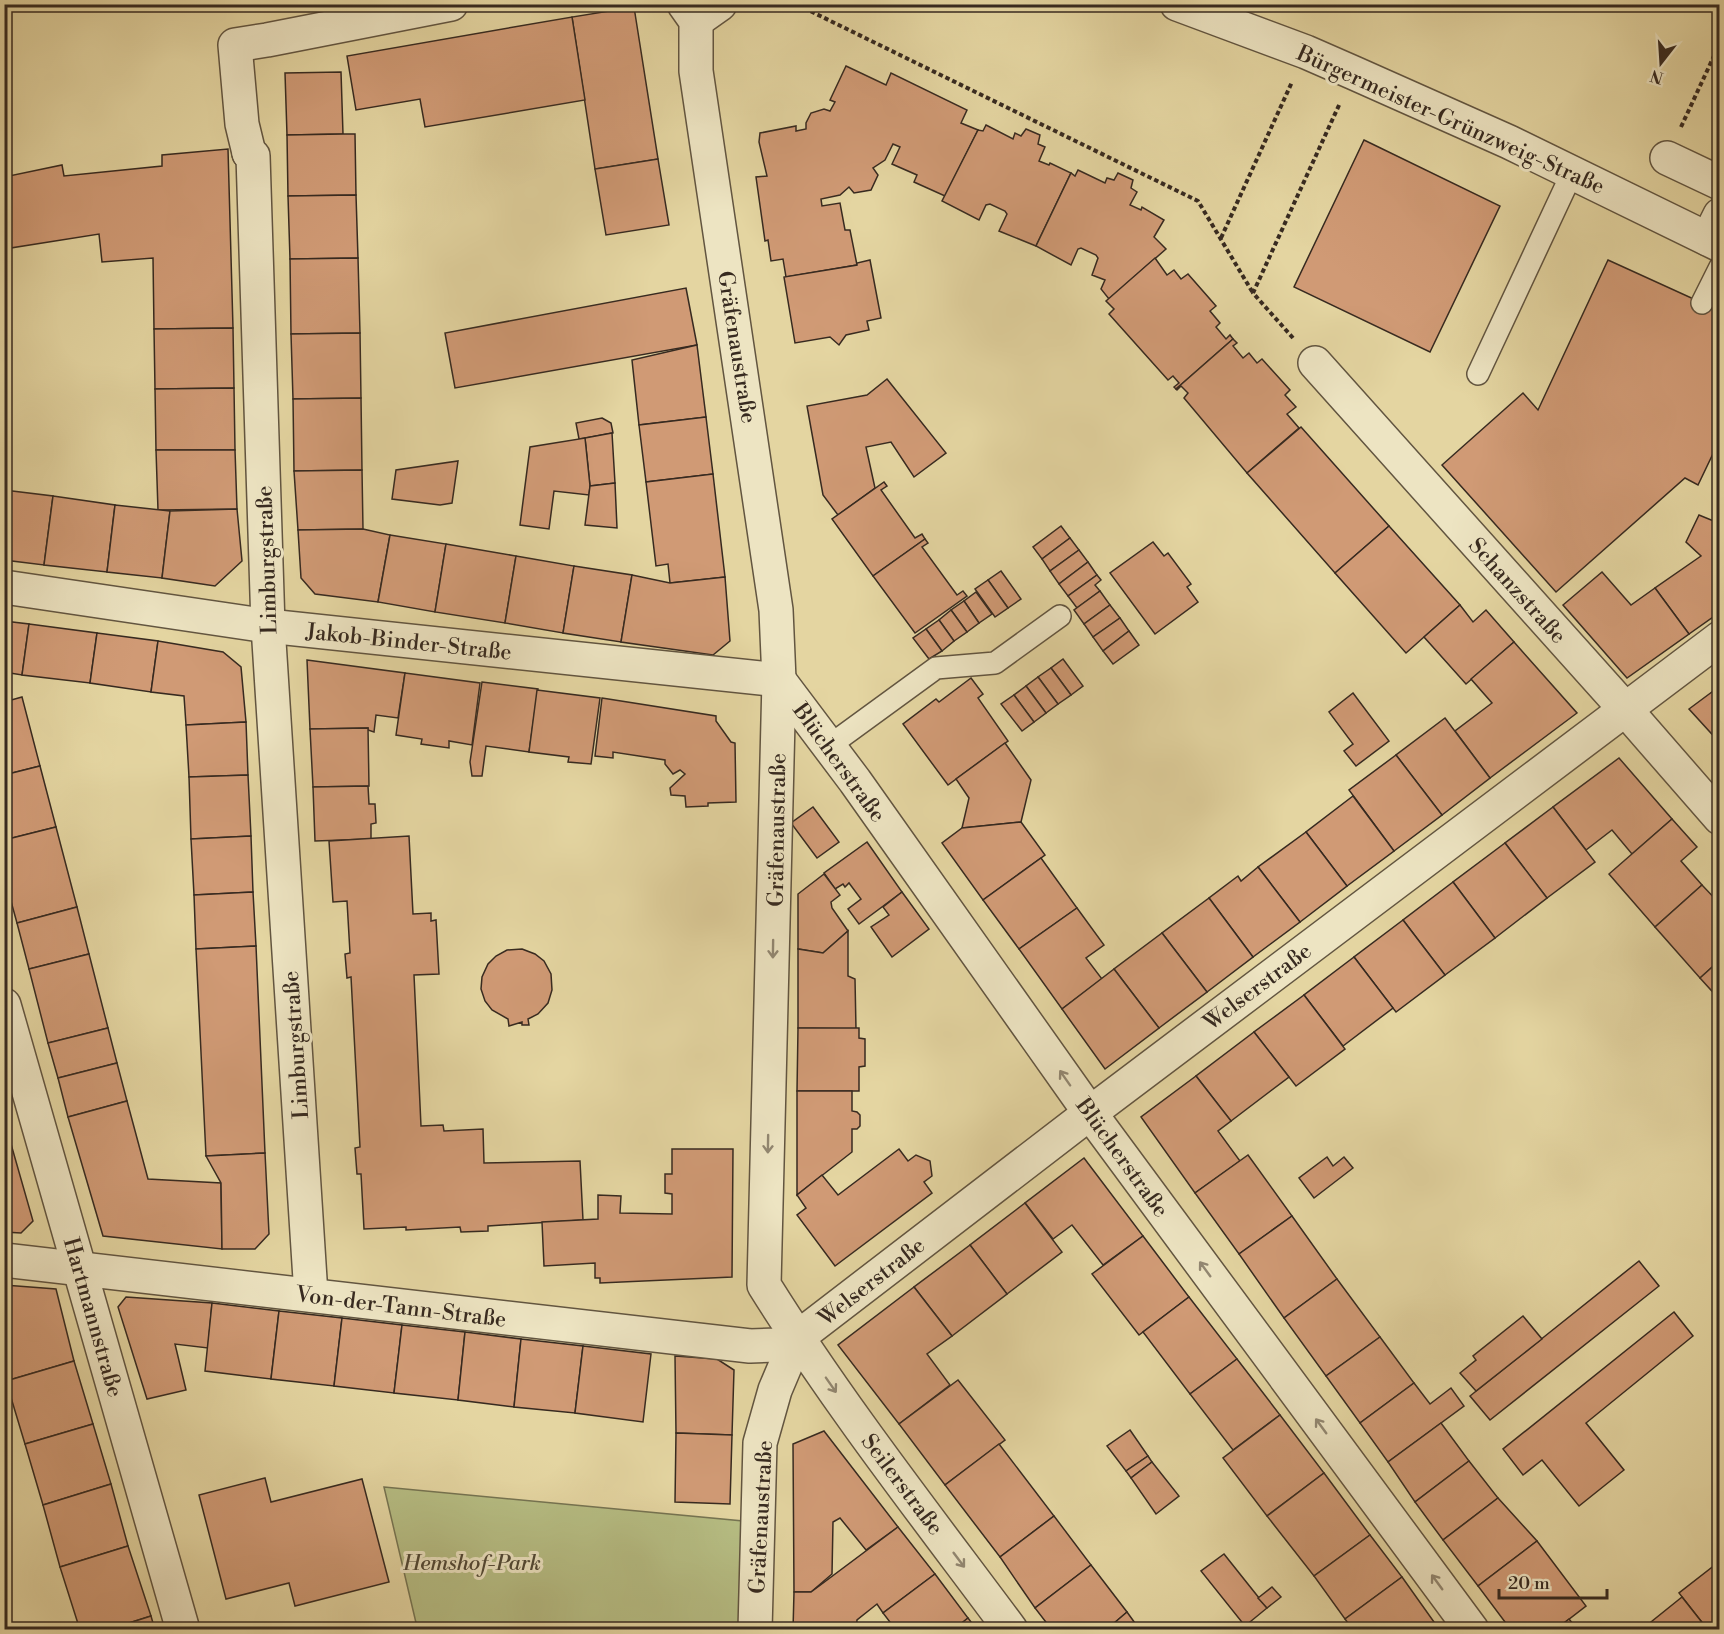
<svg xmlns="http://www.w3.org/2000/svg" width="1724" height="1634" font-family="'Libre Bodoni',serif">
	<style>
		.green { fill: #b6bd83; stroke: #767452; stroke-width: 1.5 }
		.building { fill: #d09a75; stroke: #372a20; stroke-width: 1.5 }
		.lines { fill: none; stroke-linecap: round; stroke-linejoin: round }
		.service-casing { stroke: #625540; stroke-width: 24 }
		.pedestrian-casing { stroke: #625540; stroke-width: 36 }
		.minor-casing { stroke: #625540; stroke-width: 36 }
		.tertiary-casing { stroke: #625540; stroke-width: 36 }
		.path { stroke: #372a20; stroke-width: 4; stroke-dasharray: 4.5 3; stroke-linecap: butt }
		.service { stroke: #ede4c2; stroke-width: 21 }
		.pedestrian { stroke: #ede4c2; stroke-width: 33 }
		.minor { stroke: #ede4c2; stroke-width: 33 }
		.tertiary { stroke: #ede4c2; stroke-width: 33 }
		.oneway { stroke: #928771 }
		.labels { text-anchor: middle; stroke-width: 6; stroke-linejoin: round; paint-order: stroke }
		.street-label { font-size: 22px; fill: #372a20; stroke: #ede4c2 }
		.park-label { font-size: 22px; font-style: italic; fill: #504734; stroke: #ede4c2 }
	</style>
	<rect width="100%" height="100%" fill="#e4d5a1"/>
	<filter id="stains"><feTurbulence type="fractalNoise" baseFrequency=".00333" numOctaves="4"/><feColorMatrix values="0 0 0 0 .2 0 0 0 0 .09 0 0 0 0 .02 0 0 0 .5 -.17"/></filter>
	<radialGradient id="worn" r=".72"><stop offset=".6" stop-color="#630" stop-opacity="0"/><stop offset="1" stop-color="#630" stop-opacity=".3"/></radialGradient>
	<path class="green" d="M384,1487L743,1521L740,1629H406L417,1627Z"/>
	<g class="building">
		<path d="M634,7L658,159L595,169L572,17Z"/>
		<path d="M572,17L585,100L425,127L420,99L356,110L347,56Z"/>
		<path d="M846,66L886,85L891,73L967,110L961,123L978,130L945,196L914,182L917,175L892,164L900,147L893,144L885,160L873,168L878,175L871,190L854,193L849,187L840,195L821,199L822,206L840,203L845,230H850L857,265L786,277L783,259L771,261L768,240L765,241L756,177L767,176L759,142L760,133L796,126V131L806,129V123L811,113L824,109L830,111L835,102L830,100Z"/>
		<path d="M341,72L343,134L287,135L285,73Z"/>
		<path d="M986,125L1013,139L1015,133L1021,136L1026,129L1040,135L1038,144L1045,147L1039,161L1049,165L1050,163L1071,173L1036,246L999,231L1007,214L1005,211L990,204L986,205L979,220L942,201L978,130L983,131Z"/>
		<path d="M343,134H355L356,195L288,196L287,135Z"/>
		<path d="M1364,140L1500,206L1430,352L1294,287Z"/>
		<path d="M228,149L233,328L154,329L153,258L102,262L99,234L4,249V177L62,165L64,176L162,166V155Z"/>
		<path d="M658,159L669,225L606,235L595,169Z"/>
		<path d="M1078,170L1105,183L1107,178L1114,180L1118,173L1133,180L1131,188L1137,192L1130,205L1141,210L1142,207L1164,220L1154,237L1166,249L1109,299L1101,289L1105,280L1092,275L1098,258L1096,255L1081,248L1078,249L1071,265L1036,246L1071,173L1075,176Z"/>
		<path d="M356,195L358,258L290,259L288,196Z"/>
		<path d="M358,258L360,333L291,334L290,259Z"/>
		<path d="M1155,258L1167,275L1174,270L1181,279L1188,274L1216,306L1210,311L1220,323L1216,327L1226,339L1230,335L1233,339L1176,389L1174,387L1179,383L1173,376L1168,380L1109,314L1114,309L1106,301Z"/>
		<path d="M870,260L881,318L867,321L869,330L846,335L839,345L830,337L795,343L784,277L857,265V263Z"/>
		<path d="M1608,260L1720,311V439L1698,485L1685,478L1556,592L1442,465L1523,393L1538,410Z"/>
		<path d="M686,288L697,345L455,388L445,333Z"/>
		<path d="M233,328L234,388L155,389L154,329Z"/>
		<path d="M360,333L361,398L293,399L291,334Z"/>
		<path d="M1233,339L1237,343L1233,346L1243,358L1249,353L1257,363L1262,359L1290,390L1285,395L1296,407L1287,414L1299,428L1247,473L1184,398L1188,393L1181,386L1177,390L1176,389Z"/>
		<path d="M697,345L706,417L639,425L632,360Z"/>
		<path d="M887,379L946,453L914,477L891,442L866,447L875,488L838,515L823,495L807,406L867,395Z"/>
		<path d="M234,388L235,450H156L155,389Z"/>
		<path d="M361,398L362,470L294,471L293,399Z"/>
		<path d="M706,417L713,474L646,482L639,425Z"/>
		<path d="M602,418L611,423L613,433L579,439L576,423Z"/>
		<path d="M1301,427L1389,526L1335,573L1247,473Z"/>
		<path d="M612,433L615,483L590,486L585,438Z"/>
		<path d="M585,438L590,486L589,495L554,491L549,529L520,525L530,447Z"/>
		<path d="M156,450H235L237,509L158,510Z"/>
		<path d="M458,461L452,503L440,505L392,499L396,470Z"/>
		<path d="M362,470L363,529L298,530L294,471Z"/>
		<path d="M713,474L725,577L670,583L668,564L656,566L646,482Z"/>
		<path d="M884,482L887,486L881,490L915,538L922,534L925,539L873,576L832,519Z"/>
		<path d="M615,483L617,528L585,525L590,486Z"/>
		<path d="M4,490L53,496L44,565L4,560Z"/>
		<path d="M53,496L115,505L107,572L44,565Z"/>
		<path d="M115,505L170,511L162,578L107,572Z"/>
		<path d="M237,509L242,561L215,586L162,578L170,511Z"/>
		<path d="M1719,514L1720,612L1689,634L1655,588L1701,556L1686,542L1699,515L1716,522Z"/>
		<path d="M1061,526L1070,538L1042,559L1033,547Z"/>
		<path d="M1389,526L1460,605L1406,653L1335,573Z"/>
		<path d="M363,529L390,535L378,602L315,594L301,578L298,530Z"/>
		<path d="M390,535L446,544L435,612L378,602Z"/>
		<path d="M1070,538L1079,550L1050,571L1042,559Z"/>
		<path d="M925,539L928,543L922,547L957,595L963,591L967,596L915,633L873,576Z"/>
		<path d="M1153,542L1164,556L1168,553L1191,584L1187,587L1198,602L1155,634L1110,573Z"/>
		<path d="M446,544L516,556L505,623L435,612Z"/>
		<path d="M1079,550L1088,562L1059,584L1050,571Z"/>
		<path d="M516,556L574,566L563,633L505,623Z"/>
		<path d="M1088,562L1097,575L1068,596L1059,584Z"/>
		<path d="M574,566L632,575L621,642L563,633Z"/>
		<path d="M1001,571L1021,599L1008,608L988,580Z"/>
		<path d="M1602,572L1631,605L1655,588L1689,634L1627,678L1563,605Z"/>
		<path d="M632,575L670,583L725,577L730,641L713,655L621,642Z"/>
		<path d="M1097,575L1101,580L1095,585L1100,591L1077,608L1068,596Z"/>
		<path d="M988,580L1008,608L995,617L975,589Z"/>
		<path d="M1100,591L1110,605L1084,624L1074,610Z"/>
		<path d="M976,592L992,614L979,623L964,601Z"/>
		<path d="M964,601L979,623L967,632L951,610Z"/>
		<path d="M1110,605L1120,618L1093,637L1084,624Z"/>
		<path d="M1460,605L1473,622L1486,610L1514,642L1466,684L1424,637Z"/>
		<path d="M951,610L967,632L954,641L939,620Z"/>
		<path d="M1120,618L1129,631L1103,651L1093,637Z"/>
		<path d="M939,620L954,641L942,651L926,629Z"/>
		<path d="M4,621L29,624L22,675L4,672Z"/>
		<path d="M29,624L97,633L90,683L22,675Z"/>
		<path d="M926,629L942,651L929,659L913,638Z"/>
		<path d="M1129,631L1139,645L1113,664L1103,651Z"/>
		<path d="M97,633L158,641L151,692L90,683Z"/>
		<path d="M158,641L223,652L241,667L246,722L186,725L184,696L151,692Z"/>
		<path d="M1514,642L1577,713L1490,778L1455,731L1492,703L1471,679Z"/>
		<path d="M1063,659L1083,686L1071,695L1051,668Z"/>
		<path d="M307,660L405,673L398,718L376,715L374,732L368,730V728L310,729Z"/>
		<path d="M1051,668L1071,695L1058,704L1038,677Z"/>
		<path d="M405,673L480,683L472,745L449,741V748L421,744L422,739L396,735Z"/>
		<path d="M1038,677L1058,704L1046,713L1026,686Z"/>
		<path d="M971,678L983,694L978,698L1008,741L948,785L903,724L936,699L939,702Z"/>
		<path d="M482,682L538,689L529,752L486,746L482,776H472L470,762Z"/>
		<path d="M1026,686L1046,713L1034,722L1014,695Z"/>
		<path d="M1720,686V743L1689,709Z"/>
		<path d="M537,690L600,698L591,764L568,762L569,757L529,752Z"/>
		<path d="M1353,693L1389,741L1356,766L1344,751L1353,744L1329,712Z"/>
		<path d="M1014,695L1034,722L1022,731L1001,704Z"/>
		<path d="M22,697L40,766L4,775V702Z"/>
		<path d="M602,698L716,716V721L731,742L735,743L736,802L708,803V806L686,807L685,796L671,795L670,788L685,774L680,770L673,774L665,764V760L613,752V758L595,756Z"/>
		<path d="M1445,718L1490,778L1442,815L1396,755Z"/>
		<path d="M246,722L248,775L189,777L186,725Z"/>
		<path d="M368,728L369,786L313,787L310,729Z"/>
		<path d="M1005,743L1031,780L1021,822L962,828L969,798L956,779Z"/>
		<path d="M1396,755L1442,815L1394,851L1349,790Z"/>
		<path d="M1619,758L1672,819L1632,854L1612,830L1586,850L1553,807Z"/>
		<path d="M40,766L56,827L4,840V775Z"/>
		<path d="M248,775L251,836L191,839L189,777Z"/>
		<path d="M368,786L369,804H375L376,823L371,824V839L315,841L313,787Z"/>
		<path d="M1353,796L1394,851L1347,886L1306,832Z"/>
		<path d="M813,807L839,842L817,858L791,823Z"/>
		<path d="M1553,807L1595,862L1547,898L1505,843Z"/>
		<path d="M1672,819L1697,847L1681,861L1702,885L1655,927L1609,874Z"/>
		<path d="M1021,822L1045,855L983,900L942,843L962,828Z"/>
		<path d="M56,827L77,907L17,923L4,876V840Z"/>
		<path d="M1306,832L1347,886L1300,922L1258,867Z"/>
		<path d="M251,836L253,892L194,895L191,839Z"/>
		<path d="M409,836L413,914L431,913V921L436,920L439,974L414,975L421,1126L443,1125L444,1131L483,1129L484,1163L580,1161L583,1220L488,1226V1231L461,1232L460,1227L406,1230V1227L364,1229L361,1174H357L355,1148L360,1147L351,977L347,978L345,954L350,953L347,901L333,902L329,841Z"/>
		<path d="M867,842L902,892L859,924L848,909L861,899L849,883L845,887L843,884L835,889L824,873Z"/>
		<path d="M1505,843L1547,898L1495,938L1453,882Z"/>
		<path d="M1041,858L1077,908L1019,949L983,900Z"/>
		<path d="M1258,867L1300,922L1253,957L1209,898L1238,876L1241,881Z"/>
		<path d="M824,874L840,895L831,902L832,908L848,931L823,953L798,949V894Z"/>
		<path d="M1453,882L1495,938L1445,975L1403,920Z"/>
		<path d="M1702,885L1720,904V960L1700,978L1655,927Z"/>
		<path d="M253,892L256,946L196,949L194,895Z"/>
		<path d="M902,892L929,929L892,957L871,927L889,915L883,907Z"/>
		<path d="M1209,898L1253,957L1207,992L1162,933Z"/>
		<path d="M77,907L89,954L29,969L17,923Z"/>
		<path d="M1077,908L1104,945L1086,958L1102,979L1062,1009L1019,949Z"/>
		<path d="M1403,920L1445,975L1396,1012L1354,957Z"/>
		<path d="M848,931V976L855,979L856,1029L798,1028V949L823,953Z"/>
		<path d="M1162,933L1207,992L1159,1028L1114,969Z"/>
		<path d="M256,946L265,1153L206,1156L196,949Z"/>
		<path d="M522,949L535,954L544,961L551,974L552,990L548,1003L538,1014L528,1019L529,1025H522V1022L509,1026L508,1019L492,1010L485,1001L481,989L482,977L488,964L496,956L507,950Z"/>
		<path d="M89,954L108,1028L48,1043L29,969Z"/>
		<path d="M1354,957L1393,1008L1343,1046L1304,995Z"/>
		<path d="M1720,960V1000L1700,978Z"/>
		<path d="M1114,969L1159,1028L1105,1069L1062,1009Z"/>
		<path d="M1304,995L1345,1049L1296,1086L1254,1032Z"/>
		<path d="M108,1028L117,1063L58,1078L48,1043Z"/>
		<path d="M798,1028H859V1038L865,1039V1066L859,1067V1091H797Z"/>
		<path d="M1254,1032L1289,1077L1231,1121L1196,1076Z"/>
		<path d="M117,1063L127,1101L68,1117L58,1078Z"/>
		<path d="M1196,1076L1231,1121L1218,1131L1240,1161L1195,1193L1141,1117Z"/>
		<path d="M797,1091H852V1111L857,1112L860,1115V1126L857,1129H852V1152L797,1195Z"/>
		<path d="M127,1101L148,1179L221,1183L222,1249L103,1236L68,1117Z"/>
		<path d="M7,1130L33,1221L21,1233L4,1232V1131Z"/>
		<path d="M672,1149H733L732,1277L600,1283V1278H595V1263L544,1266L542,1222L598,1219V1195L621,1196L620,1213L672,1214V1194L665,1193V1174H672Z"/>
		<path d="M899,1149L908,1161L916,1155L930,1161L932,1176L924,1182L932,1193L835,1266L797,1215L806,1208L797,1195L822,1175L838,1195Z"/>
		<path d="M265,1153L269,1234L255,1249H222L221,1183L206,1156Z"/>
		<path d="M1248,1155L1292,1216L1239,1254L1195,1193Z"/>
		<path d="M1327,1157L1333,1166L1344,1157L1353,1168L1314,1198L1299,1178Z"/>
		<path d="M1084,1158L1143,1236L1103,1265L1072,1225L1053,1239L1025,1203Z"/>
		<path d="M1025,1203L1062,1252L1007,1294L970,1245Z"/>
		<path d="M1292,1216L1337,1279L1284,1318L1239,1254Z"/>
		<path d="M1143,1236L1189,1297L1139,1335L1092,1274Z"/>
		<path d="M970,1245L1007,1294L952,1336L914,1287Z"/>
		<path d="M1639,1261L1659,1286L1490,1420L1470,1396Z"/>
		<path d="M1337,1279L1380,1337L1326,1376L1284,1318Z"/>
		<path d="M4,1285L56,1289L74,1361L6,1381Z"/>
		<path d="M914,1287L952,1336L927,1354L950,1385L899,1424L838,1345Z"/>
		<path d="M126,1297L212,1303L208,1348L175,1344L186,1390L147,1399L118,1307Z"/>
		<path d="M1189,1297L1237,1359L1190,1394L1143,1332Z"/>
		<path d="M212,1303L279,1311L271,1379L205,1371Z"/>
		<path d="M279,1311L342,1318L334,1386L271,1379Z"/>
		<path d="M1674,1312L1693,1336L1586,1423L1624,1470L1579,1506L1542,1460L1523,1475L1503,1449Z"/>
		<path d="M1523,1316L1542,1339L1476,1391L1460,1373L1476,1360L1473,1356Z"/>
		<path d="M342,1318L402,1325L394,1393L334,1386Z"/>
		<path d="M402,1325L465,1332L458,1400L394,1393Z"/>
		<path d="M465,1332L521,1339L514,1407L458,1400Z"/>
		<path d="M1380,1337L1414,1383L1360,1423L1326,1376Z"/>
		<path d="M521,1339L583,1346L575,1413L514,1407Z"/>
		<path d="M583,1346L651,1354L643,1422L575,1413Z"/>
		<path d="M675,1356L717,1359L734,1370L732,1435L676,1433Z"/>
		<path d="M1237,1359L1280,1415L1233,1450L1190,1394Z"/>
		<path d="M74,1361L93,1424L25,1444L6,1381Z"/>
		<path d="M958,1380L1005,1440L945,1485L899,1424Z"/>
		<path d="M1414,1383L1430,1404L1451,1388L1464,1406L1388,1462L1360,1423Z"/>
		<path d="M1280,1415L1324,1473L1267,1516L1223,1458Z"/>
		<path d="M1441,1423L1469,1461L1415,1502L1388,1462Z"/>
		<path d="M93,1424L111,1484L43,1505L25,1444Z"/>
		<path d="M1130,1430L1148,1456L1126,1471L1107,1446Z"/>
		<path d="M824,1431L898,1527L866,1550L840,1518L833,1522L832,1574L811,1592H794L793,1444Z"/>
		<path d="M676,1433L732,1435L730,1504L675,1502Z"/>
		<path d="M999,1444L1054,1516L1000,1557L945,1485Z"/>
		<path d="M1148,1456L1152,1462L1131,1478L1126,1471Z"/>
		<path d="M1469,1461L1498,1498L1443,1540L1415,1502Z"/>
		<path d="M1152,1462L1179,1496L1156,1514L1131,1478Z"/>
		<path d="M1324,1473L1370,1535L1314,1576L1267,1516Z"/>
		<path d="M265,1478L271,1502L362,1479L389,1582L295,1606L289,1583L226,1599L199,1495Z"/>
		<path d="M111,1484L128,1546L60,1567L43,1505Z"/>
		<path d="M1498,1498L1537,1541L1478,1586L1443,1540Z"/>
		<path d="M1054,1516L1091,1565L1035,1608L1000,1557Z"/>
		<path d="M898,1527L935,1574L883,1613L877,1604L857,1620L856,1630H793L794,1592H811Z"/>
		<path d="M1370,1535L1402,1577L1345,1619L1314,1576Z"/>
		<path d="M1537,1541L1586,1606L1555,1630H1511L1478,1586Z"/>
		<path d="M128,1546L151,1616L107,1630H80L60,1567Z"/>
		<path d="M1224,1554L1267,1608L1245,1626L1201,1571Z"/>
		<path d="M1720,1561V1630H1708L1679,1593Z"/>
		<path d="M1091,1565L1127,1612L1106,1630H1052L1035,1608Z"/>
		<path d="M935,1574L968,1618L953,1630H896L883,1613Z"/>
		<path d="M1402,1577L1439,1629L1353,1630L1345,1619Z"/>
		<path d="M1272,1587L1281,1597L1267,1608L1258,1598Z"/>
		<path d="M1682,1597L1708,1630H1641Z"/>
		<path d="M1127,1612L1140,1630H1106Z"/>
		<path d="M151,1616L155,1630H107Z"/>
		<path d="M968,1618L977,1630H953Z"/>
		<path d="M1569,1619L1578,1630H1555Z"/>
	</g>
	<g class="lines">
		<g class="service-casing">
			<g id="service">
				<path d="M1702,303L1720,267"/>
				<path d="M1478,374L1572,173"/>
				<path d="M829,746L936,668L995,663L1060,616"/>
			</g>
		</g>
		<g class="pedestrian-casing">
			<path id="pedestrian" d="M249,153L242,124L235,45L267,40L451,4"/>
		</g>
		<g class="minor-casing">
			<g id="minor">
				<path d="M684,4L696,21V71L776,610L779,680L764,1285C839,1405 927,1517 1011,1630"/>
				<path d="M696,21L720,4"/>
				<path d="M249,153L253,156L268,626L311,1295"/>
				<path d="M1667,158L1720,183"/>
				<path d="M1708,239L1720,215"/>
				<path d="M1315,363L1625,709L1720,818"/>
				<path d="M4,587L268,626L779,680"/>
				<path d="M779,680L855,781L1090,1113L1472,1630"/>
				<path d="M4,1005L183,1630"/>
				<path d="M4,1260L750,1346L777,1345L797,1338L1090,1113L1720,638"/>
				<path d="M755,1630L760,1443L775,1390L797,1338"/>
			</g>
		</g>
		<g class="tertiary-casing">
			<path id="tertiary" d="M1177,4L1306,52L1354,73L1509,142L1720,245"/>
		</g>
		<g class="path">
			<path d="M804,8L1198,201L1253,293"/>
			<path d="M1681,127L1720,43"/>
			<path d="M1221,238L1292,82"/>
			<path d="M1293,338L1253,293L1340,103"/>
		</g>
		<use href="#service" class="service"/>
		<use href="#pedestrian" class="pedestrian"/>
		<use href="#minor" class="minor"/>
		<use href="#tertiary" class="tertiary"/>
	</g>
	<defs><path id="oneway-shaft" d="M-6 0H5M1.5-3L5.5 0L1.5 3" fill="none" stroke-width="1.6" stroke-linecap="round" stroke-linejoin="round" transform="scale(1.5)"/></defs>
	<g class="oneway">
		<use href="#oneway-shaft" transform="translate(773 949) rotate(91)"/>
		<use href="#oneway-shaft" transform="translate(1065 1078) rotate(-125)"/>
		<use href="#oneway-shaft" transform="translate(768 1144) rotate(91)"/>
		<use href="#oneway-shaft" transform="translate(1205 1269) rotate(-126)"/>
		<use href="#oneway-shaft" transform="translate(831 1385) rotate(55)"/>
		<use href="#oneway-shaft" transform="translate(1321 1426) rotate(-126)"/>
		<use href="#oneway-shaft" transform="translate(959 1560) rotate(53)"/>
		<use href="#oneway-shaft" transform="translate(1437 1582) rotate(-126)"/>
	</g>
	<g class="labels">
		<g class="street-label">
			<text transform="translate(1451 119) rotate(24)" y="8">Bürgermeister-Grünzweig-Straße</text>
			<text transform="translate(738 347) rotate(81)" y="8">Gräfenaustraße</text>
			<text transform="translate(266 560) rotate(-92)" y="8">Limburgstraße</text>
			<text transform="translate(1518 590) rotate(48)" y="8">Schanzstraße</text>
			<text transform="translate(409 641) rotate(6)" y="8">Jakob-Binder-Straße</text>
			<text transform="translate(840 762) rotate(54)" y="8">Blücherstraße</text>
			<text transform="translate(776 830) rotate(-89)" y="8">Gräfenaustraße</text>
			<text transform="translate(1257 986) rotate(-37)" y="8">Welserstraße</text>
			<text transform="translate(295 1045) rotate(-94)" y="8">Limburgstraße</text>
			<text transform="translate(1123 1157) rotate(54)" y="8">Blücherstraße</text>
			<text transform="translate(871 1281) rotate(-38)" y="8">Welserstraße</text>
			<text transform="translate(401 1306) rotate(7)" y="8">Von-der-Tann-Straße</text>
			<text transform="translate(94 1317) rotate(74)" y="8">Hartmannstraße</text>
			<text transform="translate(903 1484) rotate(53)" y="8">Seilerstraße</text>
			<text transform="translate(760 1517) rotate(-87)" y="8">Gräfenaustraße</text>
		</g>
		<g class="park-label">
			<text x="472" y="1570">Hemshof-Park</text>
		</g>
	</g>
	<rect width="1724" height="1634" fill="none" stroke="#e4d5a1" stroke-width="24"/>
	<rect x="6" y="6" width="1712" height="1622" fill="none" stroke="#372a20" stroke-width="3"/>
	<rect x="12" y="12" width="1700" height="1610" fill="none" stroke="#372a20" stroke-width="1.5"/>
	<g transform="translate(1661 63) rotate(197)" stroke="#ede4c2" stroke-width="4.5" paint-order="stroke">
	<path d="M0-4.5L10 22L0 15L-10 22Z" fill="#372a20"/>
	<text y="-9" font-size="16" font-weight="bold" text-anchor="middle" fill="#372a20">N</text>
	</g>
	<path d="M1499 1589v9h108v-9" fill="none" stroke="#372a20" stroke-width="3"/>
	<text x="1508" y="1589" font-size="18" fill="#372a20" stroke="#ede4c2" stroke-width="4.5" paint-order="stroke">20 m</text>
	<rect width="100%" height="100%" filter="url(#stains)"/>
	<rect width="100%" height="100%" fill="url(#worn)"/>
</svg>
